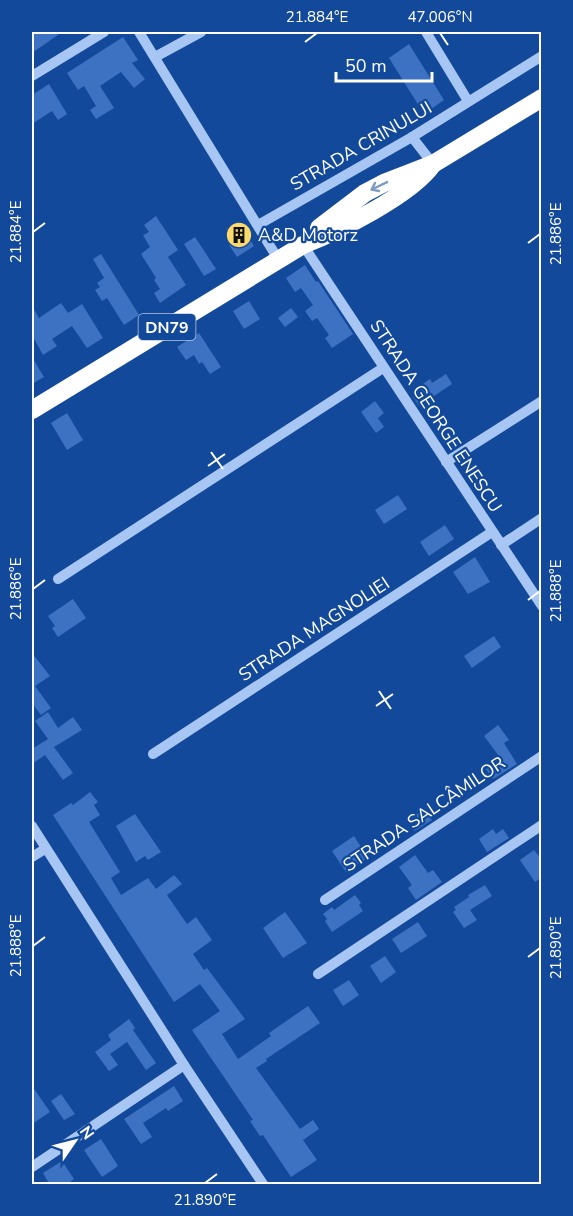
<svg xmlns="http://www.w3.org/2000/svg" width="573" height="1216" font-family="'Nunito Sans',sans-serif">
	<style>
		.building { fill: #3c72c1 }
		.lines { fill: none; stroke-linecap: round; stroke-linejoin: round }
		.minor { stroke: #a7c6f3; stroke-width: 10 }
		.highway { stroke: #fff; stroke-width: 18 }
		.oneway { stroke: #7d9bc7 }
		.ticks { fill: none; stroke: #fff; stroke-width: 2 }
		.labels { text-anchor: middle; stroke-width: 4.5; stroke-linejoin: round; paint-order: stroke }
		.shield { fill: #13499a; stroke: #b8c8e1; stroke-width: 1.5 }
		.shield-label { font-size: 16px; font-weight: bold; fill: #fff }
		.street-label { font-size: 18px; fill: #fff; stroke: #13499a }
		.poi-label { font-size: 18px; fill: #fff; stroke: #13499a; text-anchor: start }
		.neatline { fill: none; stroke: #fff; stroke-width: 2 }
		.ticks-label { font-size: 15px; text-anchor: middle; fill: #fff }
	</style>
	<rect width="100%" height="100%" fill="#13499a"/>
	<g class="building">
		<path d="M32,32H62L32,53Z"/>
		<path d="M123,37L138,60L132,63L145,79L134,88L121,72L100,86L114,108L96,119L90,110L96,106L84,86L78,90L67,73Z"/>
		<path d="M409,44L444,100L424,114L389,58Z"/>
		<path d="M49,84L67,114L58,120L52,111L32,124V95Z"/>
		<path d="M156,216L178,250L168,257L186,285L160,303L154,293L160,289L154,280L156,278L141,254L150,247L143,235L149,232L144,225Z"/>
		<path d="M238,221L254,246L237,257L229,245L234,241L226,229Z"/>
		<path d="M195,237L216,269L204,276L184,244Z"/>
		<path d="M101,254L139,315L124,325L107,298L102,301L95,290L100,287L97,283L104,278L93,259Z"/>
		<path d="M305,265L316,282L318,281L353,334L332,348L325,338L329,335L317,318L312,321L305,311L313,305L301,288L295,292L286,278Z"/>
		<path d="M249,301L260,319L244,329L233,311Z"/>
		<path d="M61,303L68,313L82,304L103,338L87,348L72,326L52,339L57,346L43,355L32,335V306L39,318Z"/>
		<path d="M291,308L298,317L285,327L278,318Z"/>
		<path d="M199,333L221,367L210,374L202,362L199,364L194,355L186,360L177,347Z"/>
		<path d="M32,357L44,377L32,384Z"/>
		<path d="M446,374L452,384L419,406L413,397L417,394L414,390L430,379L432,383Z"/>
		<path d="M375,401L384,413L378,418L384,427L376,433L361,412Z"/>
		<path d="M67,413L83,440L67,450L51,423Z"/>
		<path d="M398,495L407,509L384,524L375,510Z"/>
		<path d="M445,525L454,539L429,556L420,542Z"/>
		<path d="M475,557L490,582L468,594L453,572Z"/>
		<path d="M73,599L86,618L58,637L52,628L55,626L48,616Z"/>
		<path d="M494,636L501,647L472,668L464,656Z"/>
		<path d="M32,653L50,676L35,686L51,708L41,715L32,703Z"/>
		<path d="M48,712L58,728L73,717L82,730L54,747L73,773L63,780L45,755L32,764V749L48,739L35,721Z"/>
		<path d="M498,725L509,740L504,743L517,764L493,779L486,769L501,759L484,736Z"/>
		<path d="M90,792L98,802L94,805L100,815L89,822L120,872L111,878L121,895L148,878L156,889L174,875L182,884L167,895L187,924L196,917L212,940L193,954L204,970L207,968L245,1019L222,1034L238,1059L271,1036L269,1033L308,1006L320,1023L266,1059L267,1061L256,1068L300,1129L313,1120L319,1129L303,1140L317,1160L291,1177L263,1135L260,1136L250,1121L253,1120L192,1030L220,1011L200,984L174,1002L53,815L71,803L73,805Z"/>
		<path d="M425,809L432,820L415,831L407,820Z"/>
		<path d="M135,814L161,852L148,860L145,856L136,862L116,826Z"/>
		<path d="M493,829L496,834L503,829L509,838L487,852L479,839Z"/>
		<path d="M354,836L368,858L346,872L332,851Z"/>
		<path d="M534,850L542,860V877L535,882L520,860Z"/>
		<path d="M415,855L428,873L433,870L442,882L416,900L408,888L412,885L399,867Z"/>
		<path d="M485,885L492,896L470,910L477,920L464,928L453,912L456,910L454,907L469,897L468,895Z"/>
		<path d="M355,895L361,903L359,905L363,911L332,932L325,921L327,919L323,914L332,907L334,910Z"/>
		<path d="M285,912L307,943L283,958L263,928Z"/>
		<path d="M418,922L427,936L401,953L392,939Z"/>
		<path d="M385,956L396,972L381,983L370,966Z"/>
		<path d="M349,980L359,995L343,1006L333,990Z"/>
		<path d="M129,1019L135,1028L133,1030L156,1063L146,1070L127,1042L110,1054L118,1065L109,1071L95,1052L111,1040L108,1035Z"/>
		<path d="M32,1086L50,1112L32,1124Z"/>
		<path d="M174,1086L183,1101L168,1111L166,1108L143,1123L152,1137L141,1144L124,1119Z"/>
		<path d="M61,1094L75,1114L64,1120L51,1101Z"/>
		<path d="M101,1139L118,1166L102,1177L84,1150Z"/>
		<path d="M62,1161L74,1179L66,1185H50L43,1173Z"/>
	</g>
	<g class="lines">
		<g class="minor">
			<path d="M139,32L278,259"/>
			<path d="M426,32L468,101"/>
			<path d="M155,57L201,32"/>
			<path d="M32,76L104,32"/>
			<path d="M412,137L433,164"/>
			<path d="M258,225L412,137L542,56"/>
			<path d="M303,245L542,606"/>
			<path d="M446,462L542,401"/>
			<path d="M501,545L542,518"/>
			<path d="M58,579L383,368"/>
			<path d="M153,754L492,532"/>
			<path d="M32,826L184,1065L263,1184"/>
			<path d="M32,857L45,849"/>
			<path d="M325,900L542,756"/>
			<path d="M318,974L542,825"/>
			<path d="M32,1167L184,1065"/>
		</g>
		<g class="highway">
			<path d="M319,228L365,193L384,183L433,164L542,98"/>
			<path d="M32,410L303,245C338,231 412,195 433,164"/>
		</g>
	</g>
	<defs><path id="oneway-shaft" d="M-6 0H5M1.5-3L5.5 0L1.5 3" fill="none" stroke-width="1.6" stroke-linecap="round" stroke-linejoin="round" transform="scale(1.5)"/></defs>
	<use class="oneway" href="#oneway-shaft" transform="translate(379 186) rotate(154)"/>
	<path class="ticks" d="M440,33L448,45M305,42L317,33M33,232L45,223M528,243L540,234M211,452L223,469M208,466L225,454M33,589L45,580M528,600L540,591M379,691L391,709M376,706L393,694M33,946L45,937M528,957L540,948M205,1183L217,1174"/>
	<defs>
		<g id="building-disc" transform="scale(1.35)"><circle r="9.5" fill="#ffd969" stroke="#13499a"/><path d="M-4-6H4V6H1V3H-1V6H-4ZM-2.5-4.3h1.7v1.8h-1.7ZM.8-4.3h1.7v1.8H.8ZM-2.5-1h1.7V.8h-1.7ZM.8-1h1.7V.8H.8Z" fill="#111"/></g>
	</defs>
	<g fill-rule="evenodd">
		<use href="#building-disc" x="239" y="235"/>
	</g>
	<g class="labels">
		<rect class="shield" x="138.5" y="314" width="57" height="26" rx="4.5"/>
		<g class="shield-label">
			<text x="167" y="333">DN79</text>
		</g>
		<g class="street-label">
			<text transform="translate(361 146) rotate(-30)" y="6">STRADA CRINULUI</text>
			<text transform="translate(436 416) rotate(57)" y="6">STRADA GEORGE ENESCU</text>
			<text transform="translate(314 629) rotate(-33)" y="6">STRADA MAGNOLIEI</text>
			<text transform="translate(424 814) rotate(-34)" y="6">STRADA SALCÂMILOR</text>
		</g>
		<g class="poi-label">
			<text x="258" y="241">A&amp;D Motorz</text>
		</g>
	</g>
	<rect width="573" height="1216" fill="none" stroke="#13499a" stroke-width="66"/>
	<g transform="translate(75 1141) rotate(55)" stroke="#13499a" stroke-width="4.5" paint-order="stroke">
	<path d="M0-4.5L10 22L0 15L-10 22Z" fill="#ffffff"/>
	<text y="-9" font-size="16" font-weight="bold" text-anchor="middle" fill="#ffffff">N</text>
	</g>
	<path d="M336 72v9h96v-9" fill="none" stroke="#ffffff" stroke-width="3"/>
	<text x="345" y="72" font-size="18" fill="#ffffff" stroke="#13499a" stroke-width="4.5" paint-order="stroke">50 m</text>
	<rect x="33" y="33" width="507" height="1150" class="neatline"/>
	<g class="ticks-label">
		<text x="317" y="22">21.884°E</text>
		<text x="440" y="22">47.006°N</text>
		<text transform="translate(16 232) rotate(-90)" y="5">21.884°E</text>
		<text transform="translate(556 234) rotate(-90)" y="5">21.886°E</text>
		<text transform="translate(16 589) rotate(-90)" y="5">21.886°E</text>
		<text transform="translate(556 591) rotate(-90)" y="5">21.888°E</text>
		<text transform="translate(16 946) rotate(-90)" y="5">21.888°E</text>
		<text transform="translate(556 948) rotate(-90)" y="5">21.890°E</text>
		<text x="205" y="1205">21.890°E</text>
	</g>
</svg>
